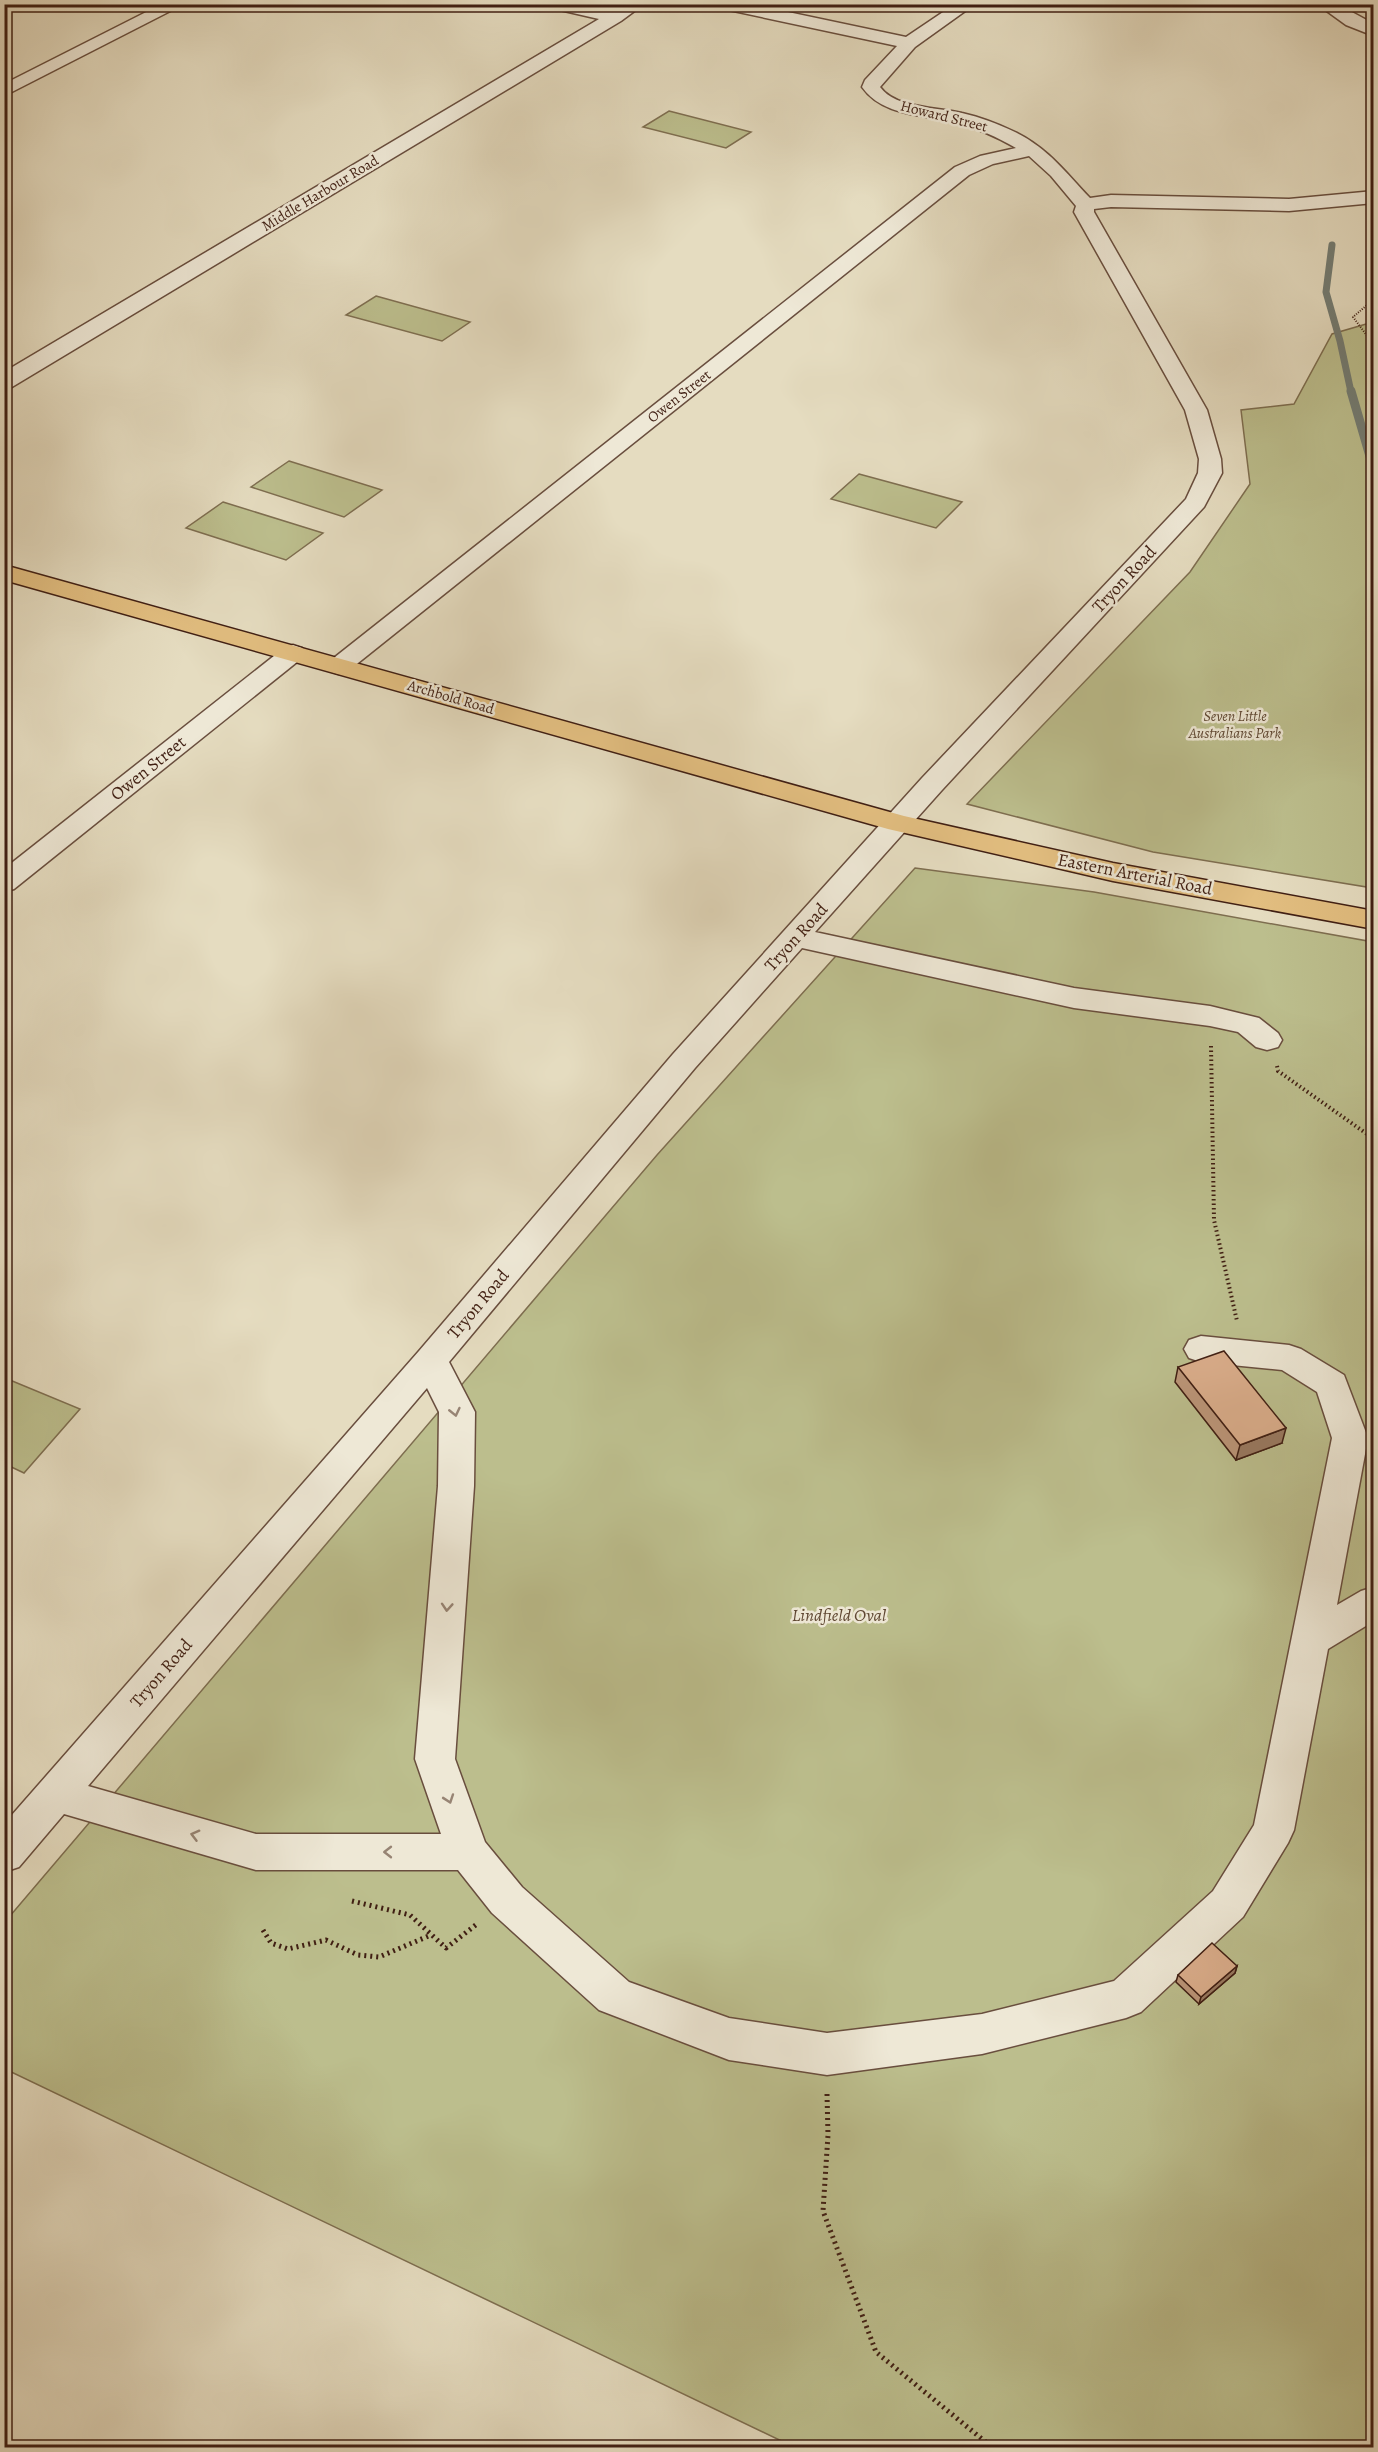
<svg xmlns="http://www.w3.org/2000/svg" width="1378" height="2452" font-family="Alegreya,serif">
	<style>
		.green { fill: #bcbe8d; stroke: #7e6e50; stroke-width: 1.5 }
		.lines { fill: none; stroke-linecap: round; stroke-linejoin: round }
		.stream-far1 { stroke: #747d74; stroke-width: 7 }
		.stream { stroke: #747d74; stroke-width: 9 }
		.minor-casing { stroke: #694e3e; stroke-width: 3 }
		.major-casing { stroke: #401f13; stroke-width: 3 }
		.path-far2 { stroke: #401f13; stroke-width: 2; stroke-dasharray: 1 1.5; stroke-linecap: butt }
		.path-far1 { stroke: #401f13; stroke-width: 4; stroke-dasharray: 1.5 3; stroke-linecap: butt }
		.path { stroke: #401f13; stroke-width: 5; stroke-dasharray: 2 4; stroke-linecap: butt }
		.minor { fill: #eee8d6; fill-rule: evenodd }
		.major { fill: #e2be80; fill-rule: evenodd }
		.wall { fill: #bb9578; stroke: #401f13; stroke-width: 1.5 }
		.shaded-wall { fill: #997961; stroke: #401f13; stroke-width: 1.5 }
		.building { fill: #daad8b; stroke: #401f13; stroke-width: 1.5 }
		.oneway { stroke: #978474 }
		.labels { text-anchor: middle; stroke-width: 5; stroke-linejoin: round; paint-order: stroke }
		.far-street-label { font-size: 15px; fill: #401f13; stroke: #eee8d6 }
		.far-park-label { font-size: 15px; font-style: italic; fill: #5f4732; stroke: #eee8d6 }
		.street-label { font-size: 18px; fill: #401f13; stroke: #eee8d6 }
		.park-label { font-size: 18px; font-style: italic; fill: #5f4732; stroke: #eee8d6 }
	</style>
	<rect width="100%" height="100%" fill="#e5dcc0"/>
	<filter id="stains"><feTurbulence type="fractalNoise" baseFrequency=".00333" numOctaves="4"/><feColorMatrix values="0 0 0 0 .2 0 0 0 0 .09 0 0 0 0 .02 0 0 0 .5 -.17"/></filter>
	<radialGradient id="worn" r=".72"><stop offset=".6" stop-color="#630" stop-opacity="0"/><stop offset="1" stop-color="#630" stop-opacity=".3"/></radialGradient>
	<g class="green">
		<path d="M669,111L751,132L726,148L643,127Z"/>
		<path d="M376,296L470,322L442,341L346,315Z"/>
		<path d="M1373,322V888L1153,852L967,804L1190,572L1250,484L1241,410L1294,404L1332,334Z"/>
		<path d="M289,461L382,490L344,517L251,487Z"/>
		<path d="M859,474L962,502L936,528L831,499Z"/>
		<path d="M223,502L323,533L286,560L186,528Z"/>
		<path d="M915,868L1094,892L1373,942V2447H794L5,2069L4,1923L657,1155Z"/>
		<path d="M5,1378L80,1409L24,1473L5,1464Z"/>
	</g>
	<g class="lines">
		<path class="stream-far1" d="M1332,245L1326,292L1340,341L1351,392"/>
		<path class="stream" d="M1351,391L1374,470"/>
		<g class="minor-casing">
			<g id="minor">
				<path d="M162,4H184L4,96V84Z"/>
				<path d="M549,4H582L612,11L623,4H644L621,21L12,387L4,388V372L599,19L551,8Z"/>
				<path d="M716,4H750L906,37L955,4H975L915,47L880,87C896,109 938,107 962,113C980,117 998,124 1015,132C1049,149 1065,172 1090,198L1111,195L1289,199L1374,191V203L1289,211L1111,207L1094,209V212L1207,410L1221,459L1222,473L1204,507L942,790L815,932L1074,988L1210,1006L1259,1018L1278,1033L1282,1040L1278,1047L1267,1050L1256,1047L1238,1032L1210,1026L1074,1008L802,948L695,1068L449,1362L475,1412L474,1486L455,1759L485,1842L522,1887L629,1982L729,2018L827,2033L982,2014L1114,1981L1213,1891L1254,1825L1332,1438L1317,1392L1282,1370L1201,1362L1189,1358L1184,1349L1189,1340L1201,1336L1289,1345L1301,1349L1344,1375L1368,1438L1337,1605L1361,1591L1374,1587V1621L1328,1649L1294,1830L1288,1843L1243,1917L1141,2012L1126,2018L982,2054L827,2075L729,2060L599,2010L492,1913L458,1870H256L64,1814L19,1867L4,1872V1824L419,1351L673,1054L922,778L1186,499L1198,473L1199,459L1185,410L1074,212L1076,206L1051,176L1029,156L993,164L969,175L348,671L339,674L330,671L326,666L330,661L955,167L980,156L1016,148C997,137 977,128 956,123C924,114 883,117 862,87L865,80L897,46L724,9ZM427,1388L439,1412L438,1486L415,1759L441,1834H256L88,1786Z"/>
				<path d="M1317,4H1337L1374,24V36L1346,25Z"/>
				<path d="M293,645L302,648L306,653L302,658L14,889L4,892V869L284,648Z"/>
			</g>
		</g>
		<g class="major-casing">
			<path id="major" d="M4,565L904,816L1113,863L1374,911V929L1113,881L888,829L4,580Z"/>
		</g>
		<path class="path-far2" d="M1374,299L1353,317L1374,345"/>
		<g class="path-far1">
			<path d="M1211,1046L1214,1220L1237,1321"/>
			<path d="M1277,1066L1278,1071L1374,1139"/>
		</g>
		<g class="path">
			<path d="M352,1901L410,1915L446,1948L477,1924"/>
			<path d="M263,1930L271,1943L288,1949L326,1940L358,1955L379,1957L431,1935"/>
			<path d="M827,2094L828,2135L823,2211L876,2352L993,2448"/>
		</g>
		<use href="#minor" class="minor"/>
		<use href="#major" class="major"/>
	</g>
	<g class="wall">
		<path d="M1178,1367L1282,1443L1236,1460L1175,1382Z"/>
		<path d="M1237,1966L1235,1973L1199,2004L1176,1982L1178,1975Z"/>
	</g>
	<g class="shaded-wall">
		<path d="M1286,1428L1282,1443L1236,1460L1240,1445Z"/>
		<path d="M1237,1966L1235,1973L1199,2004L1201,1997Z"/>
	</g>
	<g class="building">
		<path d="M1224,1351L1286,1428L1240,1445L1178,1367Z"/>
		<path d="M1212,1943L1237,1966L1201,1997L1178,1975Z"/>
	</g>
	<defs><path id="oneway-chevron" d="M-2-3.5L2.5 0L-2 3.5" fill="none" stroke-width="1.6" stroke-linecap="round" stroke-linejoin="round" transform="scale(1.5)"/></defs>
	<g class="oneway">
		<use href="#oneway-chevron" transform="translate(455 1412) rotate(77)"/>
		<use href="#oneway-chevron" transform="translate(447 1607) rotate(94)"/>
		<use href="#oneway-chevron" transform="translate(449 1799) rotate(71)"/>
		<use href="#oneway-chevron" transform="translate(195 1835) rotate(-165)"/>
		<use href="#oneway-chevron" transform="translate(388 1852) rotate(-180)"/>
	</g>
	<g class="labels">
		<g class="far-street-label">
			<text transform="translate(944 116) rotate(14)" y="5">Howard Street</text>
			<text transform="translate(320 193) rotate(-31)" y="5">Middle Harbour Road</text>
			<text transform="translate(679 396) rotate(-38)" y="5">Owen Street</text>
			<text transform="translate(451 697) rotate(16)" y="5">Archbold Road</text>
		</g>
		<g class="far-park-label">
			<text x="1235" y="721">Seven Little<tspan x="1235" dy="17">Australians Park</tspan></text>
		</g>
		<g class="street-label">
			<text transform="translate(1124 579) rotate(-47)" y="6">Tryon Road</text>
			<text transform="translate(148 768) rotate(-39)" y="6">Owen Street</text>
			<text transform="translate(1135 874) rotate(11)" y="6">Eastern Arterial Road</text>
			<text transform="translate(796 937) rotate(-48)" y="6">Tryon Road</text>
			<text transform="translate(478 1304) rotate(-50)" y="6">Tryon Road</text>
			<text transform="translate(161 1673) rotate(-49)" y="6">Tryon Road</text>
		</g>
		<g class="park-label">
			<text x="839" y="1621">Lindfield Oval</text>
		</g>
	</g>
	<rect width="1378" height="2452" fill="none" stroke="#e5dcc0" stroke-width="24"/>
	<rect x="6" y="6" width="1366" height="2440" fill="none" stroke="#401f13" stroke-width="3"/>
	<rect x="12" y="12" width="1354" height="2428" fill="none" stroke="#401f13" stroke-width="1.5"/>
	<rect width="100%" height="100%" filter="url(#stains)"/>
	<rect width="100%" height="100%" fill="url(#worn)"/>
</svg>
